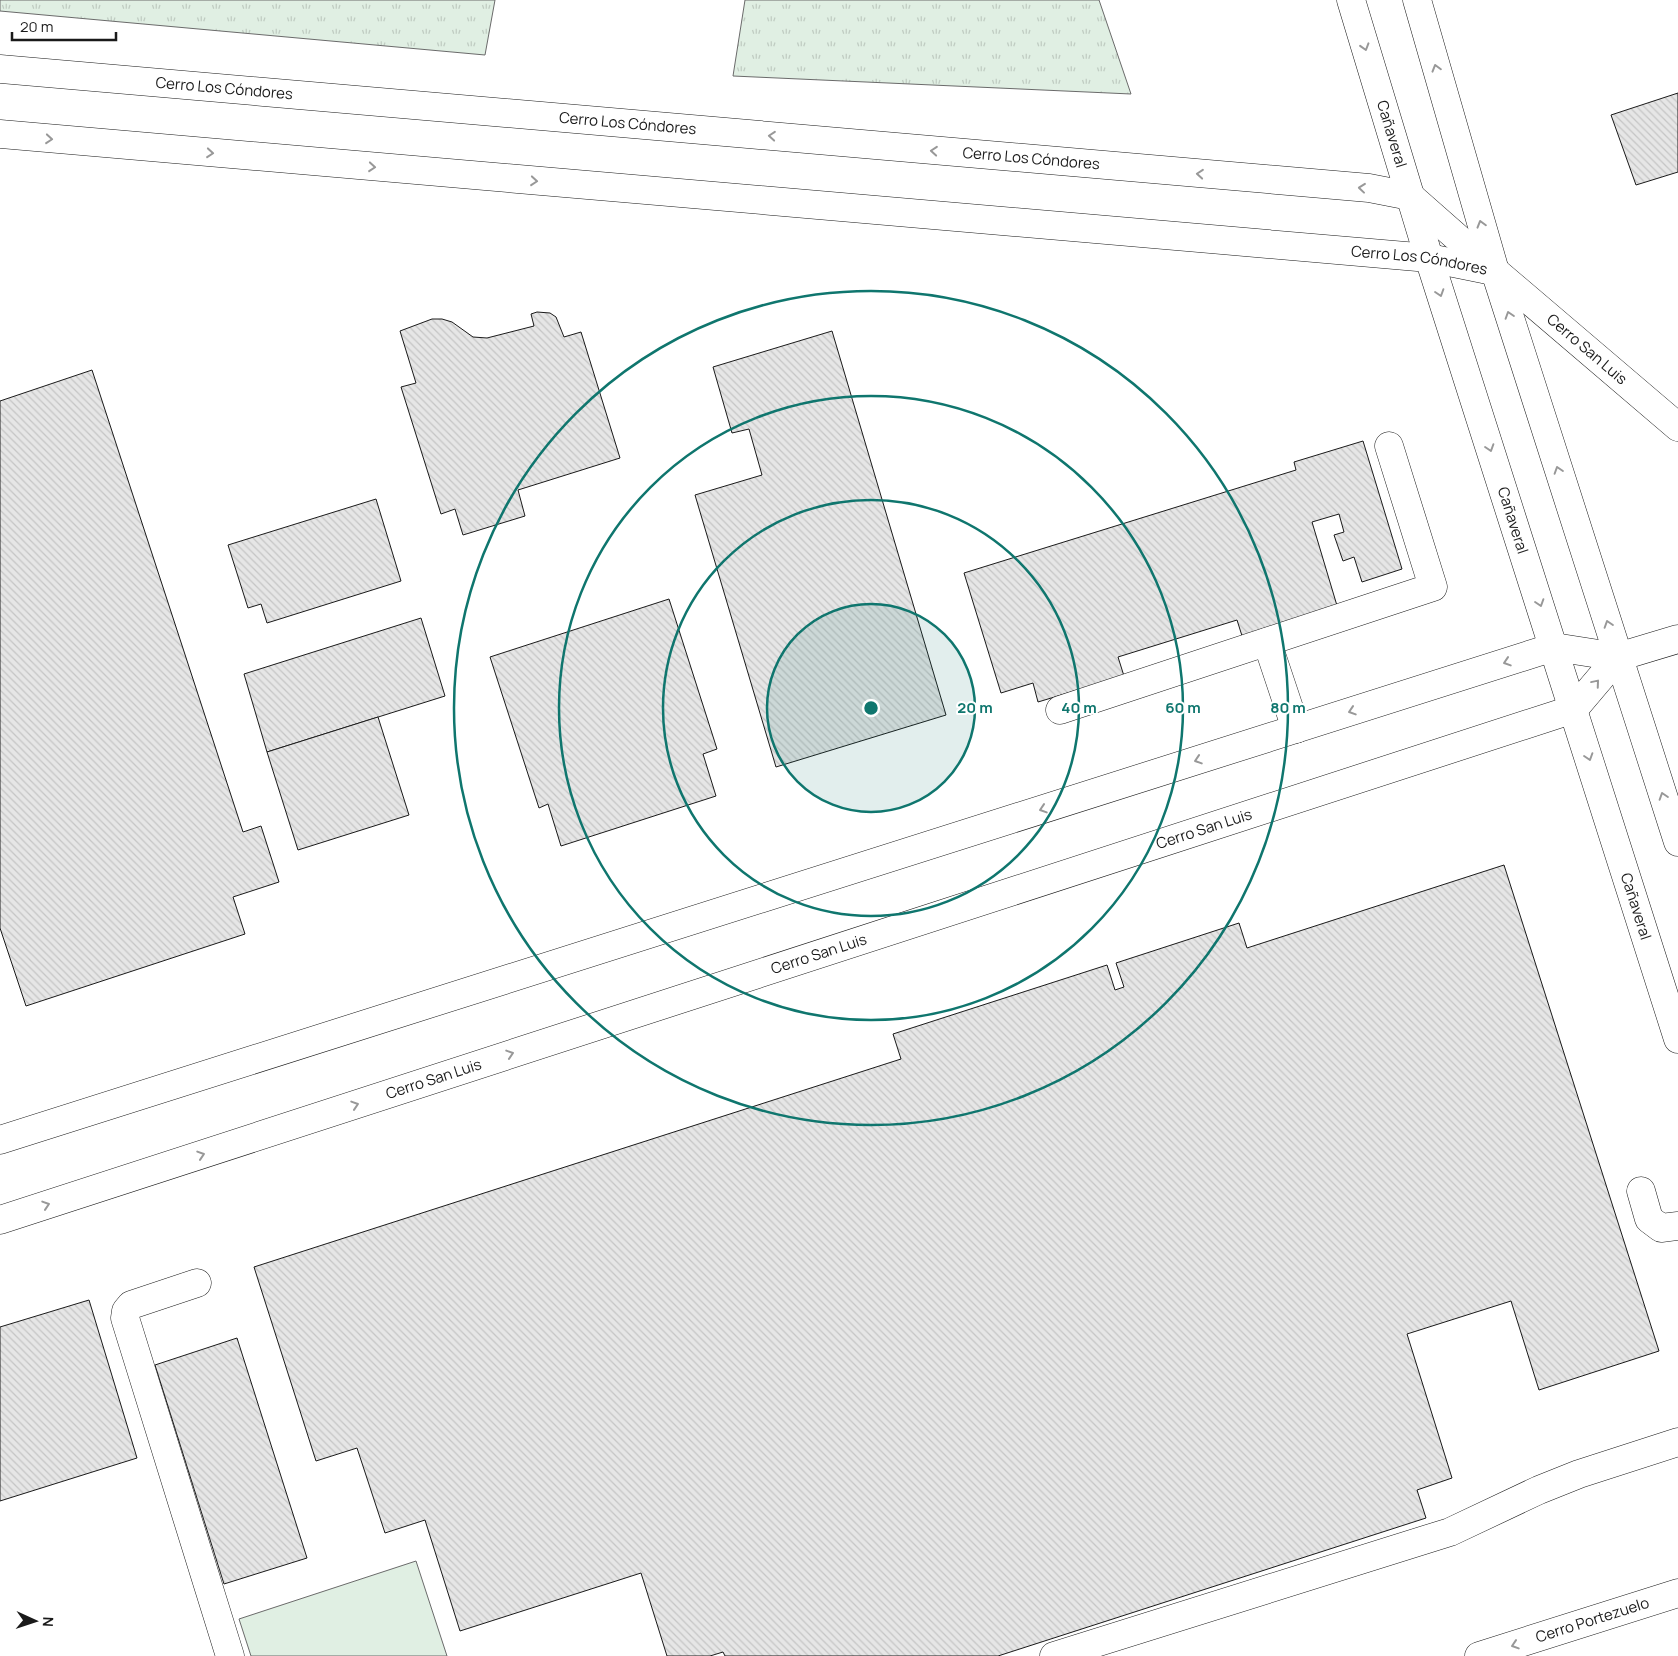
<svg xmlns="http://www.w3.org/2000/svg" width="1678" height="1656" font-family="Manrope,sans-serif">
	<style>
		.grass { fill: url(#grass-tufts); stroke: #6a6a6a }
		.park { fill: #e0efe3; stroke: #6a6a6a }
		.building { fill: url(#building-back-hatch); stroke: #1a1a1a }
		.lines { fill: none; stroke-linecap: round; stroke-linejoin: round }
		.minor-casing { stroke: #1a1a1a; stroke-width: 29 }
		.minor { stroke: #fff; stroke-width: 28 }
		.oneway { stroke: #989898 }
		.ring { fill: none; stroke: #0f766e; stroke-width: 2.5 }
		.labels { text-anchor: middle; stroke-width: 4; stroke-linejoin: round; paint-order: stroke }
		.street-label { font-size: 15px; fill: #1a1a1a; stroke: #fff }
		.centre { fill: #0f766e; stroke: #fff; stroke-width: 2.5 }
		.ring-label { font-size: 15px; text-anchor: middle; font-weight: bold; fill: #0f766e; stroke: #fff; stroke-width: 4; stroke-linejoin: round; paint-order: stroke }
	</style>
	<defs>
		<pattern id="grass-tufts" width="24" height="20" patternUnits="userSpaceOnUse" patternTransform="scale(1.25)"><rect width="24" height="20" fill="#e0efe3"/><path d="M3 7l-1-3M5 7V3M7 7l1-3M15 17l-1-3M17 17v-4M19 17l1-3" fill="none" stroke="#c0ccc2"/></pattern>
		<pattern id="building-back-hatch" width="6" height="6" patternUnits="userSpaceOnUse" patternTransform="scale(1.25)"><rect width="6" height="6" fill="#e6e6e6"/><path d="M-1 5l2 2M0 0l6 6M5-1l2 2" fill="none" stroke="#c5c5c5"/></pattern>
	</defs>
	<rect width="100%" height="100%" fill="#fff"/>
	<g class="grass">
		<path d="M0,0H495L485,55L0,11Z"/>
		<path d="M745,0H1099L1131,94L733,76Z"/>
	</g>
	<path class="park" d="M416,1561L447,1656H251L239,1619Z"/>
	<g class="building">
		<path d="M1678,93V172L1636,185L1611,115Z"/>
		<path d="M537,312L550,313L556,317L564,337L581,332L620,458L518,490L525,516L463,535L455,509L441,514L401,387L416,383L400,331L432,319H442L452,322L473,337L487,338L534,326L531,314Z"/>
		<path d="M832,331L946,715L776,767L695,495L762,475L749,429L732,433L713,367Z"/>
		<path d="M92,370L243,832L261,826L279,882L233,897L245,934L26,1006L0,928V401Z"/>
		<path d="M1363,441L1402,569L1362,582L1354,557L1343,561L1334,535L1344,532L1339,514L1312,522L1338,609L1243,639L1237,620L1118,657L1124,676L1038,702L1033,683L1001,693L964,573L1296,470L1294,462Z"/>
		<path d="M376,499L401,581L267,623L261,604L248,608L228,545Z"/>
		<path d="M669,599L717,749L703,754L716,796L561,846L548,804L539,808L490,657Z"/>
		<path d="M421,618L445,696L267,752L244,674Z"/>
		<path d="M378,717L409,815L298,850L267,752Z"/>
		<path d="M1504,865L1659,1351L1539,1390L1511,1301L1407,1334L1452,1478L1417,1490L1426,1518L998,1656H725L723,1652L710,1656H667L641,1573L460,1631L425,1520L385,1533L357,1448L316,1461L254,1267L901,1059L893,1034L1107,965L1115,990L1124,987L1116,963L1239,923L1247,948Z"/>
		<path d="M89,1300L137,1458L0,1501V1327Z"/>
		<path d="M237,1338L307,1558L224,1584L155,1365Z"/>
	</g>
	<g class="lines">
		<g class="minor-casing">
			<g id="minor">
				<path id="s1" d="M1351,0L1429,258L1678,1039"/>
				<path d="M1417,0L1495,271L1678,842"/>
				<path id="s2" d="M0,69L1369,188L1410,196L1495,271L1678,427"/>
				<path id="s3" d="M0,134L1429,258L1493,271"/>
				<path d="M1267,642L1296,729"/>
				<path d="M1060,710L1433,587L1389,446"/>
				<path d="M0,1140L1554,647L1618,657L1678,639"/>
				<path d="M1641,1191L1649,1219L1661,1228L1678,1226"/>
				<path id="s4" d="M0,1220L1574,709L1618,657"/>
				<path d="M197,1283L131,1305L126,1311L125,1318L230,1656"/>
				<path d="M1054,1656L1450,1532L1539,1490L1579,1474L1678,1442"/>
				<path id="s5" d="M1479,1656L1678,1593"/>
			</g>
		</g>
		<use href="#minor" class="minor"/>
	</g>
	<defs><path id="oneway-chevron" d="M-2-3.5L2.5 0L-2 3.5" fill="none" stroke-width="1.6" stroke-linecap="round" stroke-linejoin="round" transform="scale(1.25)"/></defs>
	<g class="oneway">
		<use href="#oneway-chevron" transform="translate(1365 47) rotate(73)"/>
		<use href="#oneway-chevron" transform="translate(1436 68) rotate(-106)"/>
		<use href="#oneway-chevron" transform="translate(772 136) rotate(-175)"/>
		<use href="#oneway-chevron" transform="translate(49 139) rotate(5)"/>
		<use href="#oneway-chevron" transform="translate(934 151) rotate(-175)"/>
		<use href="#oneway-chevron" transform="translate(210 153) rotate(5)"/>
		<use href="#oneway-chevron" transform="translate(372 167) rotate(5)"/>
		<use href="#oneway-chevron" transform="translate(1200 174) rotate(-175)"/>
		<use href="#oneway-chevron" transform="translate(534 181) rotate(5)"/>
		<use href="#oneway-chevron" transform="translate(1362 188) rotate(-174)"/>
		<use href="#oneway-chevron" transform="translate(1481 224) rotate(-106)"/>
		<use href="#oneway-chevron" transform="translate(1440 293) rotate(72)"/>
		<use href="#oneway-chevron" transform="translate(1509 315) rotate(-108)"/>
		<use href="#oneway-chevron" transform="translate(1490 448) rotate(72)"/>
		<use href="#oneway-chevron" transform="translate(1558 470) rotate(-108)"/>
		<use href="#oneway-chevron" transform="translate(1540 603) rotate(72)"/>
		<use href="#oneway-chevron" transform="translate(1608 624) rotate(-108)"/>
		<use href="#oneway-chevron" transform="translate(1507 662) rotate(162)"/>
		<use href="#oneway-chevron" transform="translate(1596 683) rotate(-50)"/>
		<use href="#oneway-chevron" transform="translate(1352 711) rotate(162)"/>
		<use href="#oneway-chevron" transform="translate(1589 757) rotate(72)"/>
		<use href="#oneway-chevron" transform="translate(1198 760) rotate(162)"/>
		<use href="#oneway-chevron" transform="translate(1663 796) rotate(-108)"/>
		<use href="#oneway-chevron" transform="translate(1043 809) rotate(162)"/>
		<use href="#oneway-chevron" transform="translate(510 1054) rotate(-18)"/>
		<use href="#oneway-chevron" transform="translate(355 1105) rotate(-18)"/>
		<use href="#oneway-chevron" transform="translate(201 1155) rotate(-18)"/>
		<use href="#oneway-chevron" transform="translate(46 1205) rotate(-18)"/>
		<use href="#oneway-chevron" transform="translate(1515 1645) rotate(162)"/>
	</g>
	<circle cx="871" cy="708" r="104" fill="#0f766e" fill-opacity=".12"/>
	<g class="ring">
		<circle cx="871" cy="708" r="104"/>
		<circle cx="871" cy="708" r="208"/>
		<circle cx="871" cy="708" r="312"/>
		<circle cx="871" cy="708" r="417"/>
	</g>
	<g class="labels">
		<g class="street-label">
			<text dy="5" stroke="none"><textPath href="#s2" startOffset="225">Cerro Los Cóndores</textPath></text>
			<text dy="5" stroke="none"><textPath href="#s2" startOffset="630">Cerro Los Cóndores</textPath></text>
			<text dy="5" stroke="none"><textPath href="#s1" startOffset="140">Cañaveral</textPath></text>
			<text dy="5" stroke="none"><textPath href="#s2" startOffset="1035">Cerro Los Cóndores</textPath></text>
			<text dy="5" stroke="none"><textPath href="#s3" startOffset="1425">Cerro Los Cóndores</textPath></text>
			<text dy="5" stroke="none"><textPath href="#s2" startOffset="1650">Cerro San Luis</textPath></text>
			<text dy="5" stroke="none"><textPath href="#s1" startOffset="545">Cañaveral</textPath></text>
			<text dy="5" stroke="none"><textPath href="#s4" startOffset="1266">Cerro San Luis</textPath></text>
			<text dy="5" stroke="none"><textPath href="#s1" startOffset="950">Cañaveral</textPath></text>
			<text dy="5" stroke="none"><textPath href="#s4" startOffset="861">Cerro San Luis</textPath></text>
			<text dy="5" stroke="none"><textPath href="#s4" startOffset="456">Cerro San Luis</textPath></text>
			<text dy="5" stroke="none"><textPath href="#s5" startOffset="119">Cerro Portezuelo</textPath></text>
		</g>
	</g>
	<circle cx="871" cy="708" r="8" class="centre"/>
	<g class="ring-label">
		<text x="975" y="713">20 m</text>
		<text x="1079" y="713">40 m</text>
		<text x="1183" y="713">60 m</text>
		<text x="1288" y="713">80 m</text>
	</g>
	<g transform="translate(35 1621) rotate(93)" stroke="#ffffff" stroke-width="4" paint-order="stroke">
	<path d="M0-4L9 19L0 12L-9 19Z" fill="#1a1a1a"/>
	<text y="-8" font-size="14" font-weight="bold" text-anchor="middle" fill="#1a1a1a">N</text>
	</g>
	<path d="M12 32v8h104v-8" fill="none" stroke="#1a1a1a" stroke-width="2.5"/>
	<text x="20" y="32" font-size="15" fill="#1a1a1a" stroke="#ffffff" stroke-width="4" paint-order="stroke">20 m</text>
</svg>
